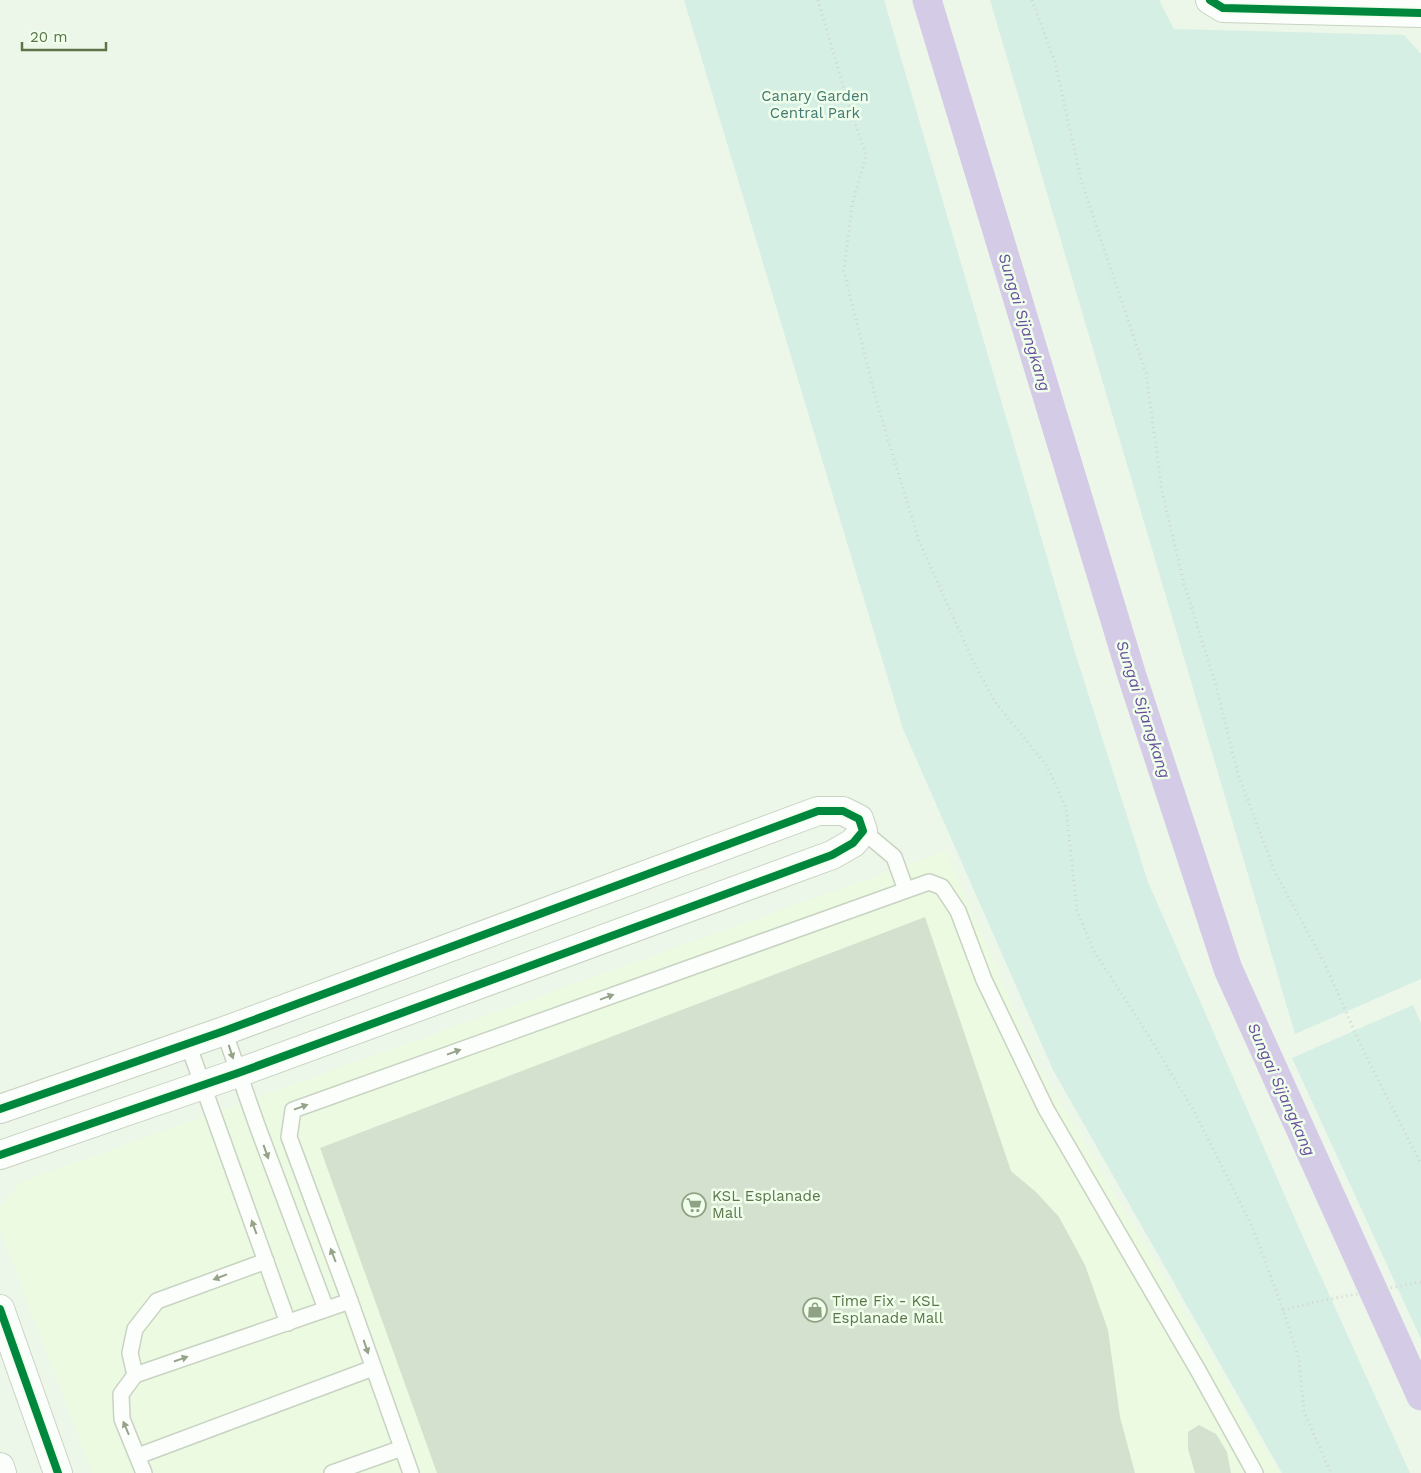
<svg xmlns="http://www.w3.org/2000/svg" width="1421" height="1473" font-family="'Work Sans',sans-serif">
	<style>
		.commercial { fill: #ebfae1 }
		.green { fill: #d6efe5 }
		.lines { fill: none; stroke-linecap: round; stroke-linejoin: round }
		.canal { stroke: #d4cce6; stroke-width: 29 }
		.building { fill: #d5e1cf }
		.lane-casing { stroke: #c8d3c2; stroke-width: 18 }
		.street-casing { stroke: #c8d3c2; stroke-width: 30 }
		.secondary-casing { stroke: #c9d5c3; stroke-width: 30 }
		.path { stroke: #cfd7cb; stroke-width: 3; stroke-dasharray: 1 4; stroke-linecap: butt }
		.lane { stroke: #fcfefc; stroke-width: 15 }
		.street { stroke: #fcfefc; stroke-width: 28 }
		.secondary { stroke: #fcfefc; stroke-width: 28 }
		.cycleway-casing { stroke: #efffeb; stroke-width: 11 }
		.cycleway { stroke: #00873e; stroke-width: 8 }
		.oneway { fill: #95a489 }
		.labels { text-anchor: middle; stroke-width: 5; stroke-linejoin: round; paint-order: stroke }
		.park-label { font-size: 15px; fill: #437974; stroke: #efffeb }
		.poi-label { font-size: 15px; fill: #5d744b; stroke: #efffeb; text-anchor: start }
		.water-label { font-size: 16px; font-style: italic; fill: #6a4e9c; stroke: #efffeb }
	</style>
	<rect width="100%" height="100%" fill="#ecf7ea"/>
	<path class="commercial" d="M946,851L1036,1061L1280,1473H92L0,1230V1207L20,1182Z"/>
	<g class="green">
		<path d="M684,0H884L1073,646L1148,882L1299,1228L1410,1473H1282L1053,1070L903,729Z"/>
		<path d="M990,0H1159L1174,29L1404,35L1421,54V979L1295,1034Z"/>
		<path d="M1413,1005L1421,1023V1339L1292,1058Z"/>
	</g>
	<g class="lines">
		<path class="canal" d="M927,0L1132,676L1228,969L1421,1396"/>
	</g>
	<g class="building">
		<path d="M925,917L1011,1171L1036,1192L1059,1217L1085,1265L1108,1330L1120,1417L1135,1473H437L320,1148Z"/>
		<path d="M1199,1425L1216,1434L1227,1452L1231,1473H1195L1188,1449V1432Z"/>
	</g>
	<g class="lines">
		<g class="lane-casing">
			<g id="lane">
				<path d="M863,831L894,857L906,890"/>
				<path d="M224,1031L258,1128L326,1309"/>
				<path d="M188,1044L288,1323"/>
				<path d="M135,1375L130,1353L135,1329L157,1301L266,1261"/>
				<path d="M138,1456L373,1368"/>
				<path d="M144,1473L122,1419L121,1394L135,1375L350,1301"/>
				<path d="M332,1473L402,1448"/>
				<path d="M411,1473L350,1301L289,1137L293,1110L929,882L942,887L958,911L984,980L1046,1109L1199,1372L1255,1473"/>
			</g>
		</g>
		<g class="street-casing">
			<g id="street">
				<path d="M1210,0L1223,8L1421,13"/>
				<path d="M0,1109L224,1031L818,811H843L859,819L863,831L853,843L832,855L238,1073L0,1155"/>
			</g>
		</g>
		<g class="secondary-casing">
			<g id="secondary">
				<path d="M0,1309L58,1473"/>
				<path d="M0,1467L2,1473"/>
			</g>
		</g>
		<g class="path">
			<path d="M818,0L848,102L866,156L852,205L844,271L876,400L919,541L973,661L995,702L1047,766L1066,808L1077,911L1094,951L1147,1033L1195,1113L1252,1226L1283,1310L1299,1359L1304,1412L1331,1473"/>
			<path d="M1032,0L1055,62L1081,180L1146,373L1162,491L1183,580L1216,686L1238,774L1275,872L1325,964L1361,1046L1421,1164"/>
			<path d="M1283,1310L1325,1300L1421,1282"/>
		</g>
		<use href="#lane" class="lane"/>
		<use href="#street" class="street"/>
		<use href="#secondary" class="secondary"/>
		<g class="cycleway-casing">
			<g id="cycleway">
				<path d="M1210,0L1223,8L1421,13"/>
				<path d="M0,1109L224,1031L818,811H843L859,819L863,831L853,843L832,855L238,1073L0,1155"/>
				<path d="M0,1309L58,1473"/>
			</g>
		</g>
		<use href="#cycleway" class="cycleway"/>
	</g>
	<defs><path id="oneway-solid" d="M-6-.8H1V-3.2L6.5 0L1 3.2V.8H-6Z" transform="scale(1.25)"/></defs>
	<g class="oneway">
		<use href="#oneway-solid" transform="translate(607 997) rotate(-20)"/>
		<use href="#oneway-solid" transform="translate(231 1052) rotate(72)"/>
		<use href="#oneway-solid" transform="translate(454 1052) rotate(-20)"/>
		<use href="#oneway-solid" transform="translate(301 1107) rotate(-20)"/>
		<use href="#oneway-solid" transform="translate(266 1152) rotate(70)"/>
		<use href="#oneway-solid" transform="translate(254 1227) rotate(-110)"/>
		<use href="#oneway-solid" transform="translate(333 1255) rotate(-111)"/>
		<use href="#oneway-solid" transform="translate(220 1277) rotate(159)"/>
		<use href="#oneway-solid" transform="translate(366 1347) rotate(71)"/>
		<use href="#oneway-solid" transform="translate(181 1359) rotate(-19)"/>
		<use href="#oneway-solid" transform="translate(126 1428) rotate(-113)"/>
	</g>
	<defs>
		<g id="supermarket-ring" transform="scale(1.25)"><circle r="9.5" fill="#efffeb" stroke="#8fa283" stroke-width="1.5"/><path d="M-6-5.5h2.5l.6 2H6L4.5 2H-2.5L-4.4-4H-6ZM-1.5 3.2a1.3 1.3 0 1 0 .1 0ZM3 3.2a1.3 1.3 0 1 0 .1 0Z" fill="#8fa283"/></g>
		<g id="shop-ring" transform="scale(1.25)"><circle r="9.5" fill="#efffeb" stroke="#8fa283" stroke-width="1.5"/><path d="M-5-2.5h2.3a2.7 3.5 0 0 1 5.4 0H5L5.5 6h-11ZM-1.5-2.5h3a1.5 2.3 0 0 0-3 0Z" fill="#8fa283"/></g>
	</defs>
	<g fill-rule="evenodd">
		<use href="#supermarket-ring" x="694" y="1205"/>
		<use href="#shop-ring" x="815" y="1310"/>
	</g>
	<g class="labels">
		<g class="park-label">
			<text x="815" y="101">Canary Garden<tspan x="815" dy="17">Central Park</tspan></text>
		</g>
		<g class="poi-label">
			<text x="712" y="1201">KSL Esplanade<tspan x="712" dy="17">Mall</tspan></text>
			<text x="832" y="1306">Time Fix - KSL<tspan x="832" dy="17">Esplanade Mall</tspan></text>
		</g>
		<g class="water-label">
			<text transform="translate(1025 322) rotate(73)" y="6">Sungai Sijangkang</text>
			<text transform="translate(1144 709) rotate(72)" y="6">Sungai Sijangkang</text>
			<text transform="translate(1282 1089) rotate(66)" y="6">Sungai Sijangkang</text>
		</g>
	</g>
	<path d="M22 42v8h84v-8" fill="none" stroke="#5d744b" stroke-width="2.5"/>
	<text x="30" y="42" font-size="15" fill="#5d744b" stroke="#efffeb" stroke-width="4" paint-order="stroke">20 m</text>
</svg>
